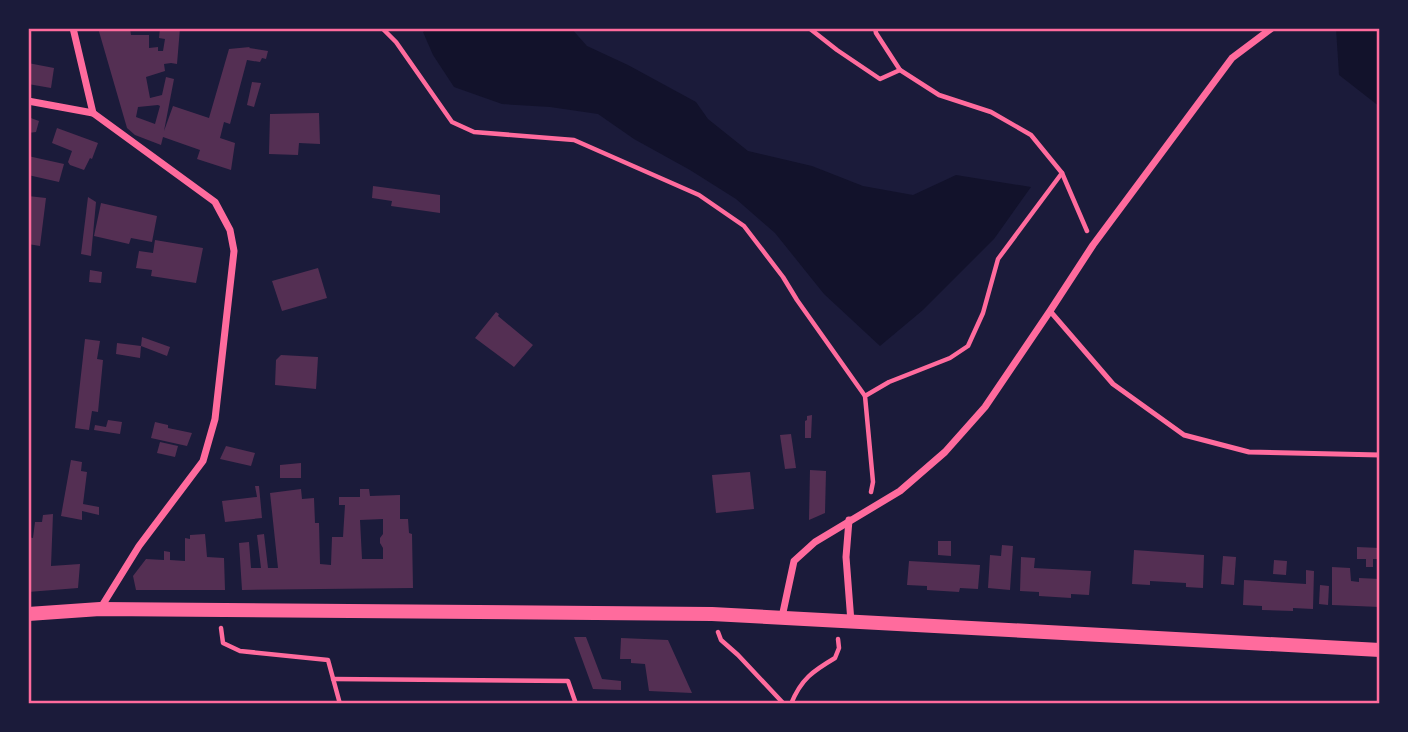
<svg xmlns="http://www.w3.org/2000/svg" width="1408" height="732" font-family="'Fira Sans',sans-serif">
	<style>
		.water { fill: #12122b }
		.building { fill: #542f53; fill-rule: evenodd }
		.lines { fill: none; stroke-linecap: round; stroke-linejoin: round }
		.path { stroke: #ff6b9d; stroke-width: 4.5 }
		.service { stroke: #ff6b9d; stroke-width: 5 }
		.minor { stroke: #ff6b9d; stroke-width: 7 }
		.secondary { stroke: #ff6b9d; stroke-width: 14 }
		.neatline { fill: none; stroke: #ff6b9d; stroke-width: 2.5 }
	</style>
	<rect width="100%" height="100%" fill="#1b1b3a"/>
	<g class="water">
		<path d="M428,28H571L587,46L628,65L696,102L708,119L748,151L812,166L863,186L913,195L956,175L1031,187L994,239L923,310L880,346L824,294L775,233L736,199L690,170L634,139L598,114L550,107L502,104L454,87L433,55L423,32Z"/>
		<path d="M1336,28H1380V107L1339,75Z"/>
	</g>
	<g class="building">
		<path d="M98,28H130L131,35H149V48L158,47V51H163L165,39L159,38L160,28H180L177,64L171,63L164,64L165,71L146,77L150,98L162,95L166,77L174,79L164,131L173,106L209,118L229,49L250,47L249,48L268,51L266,59L262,58L260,62L247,60L230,124L224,122L220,138L235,143L231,170L197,159L200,150L163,137L161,145L135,135L127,128ZM158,105L160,106L155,124L136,117L138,107Z"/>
		<path d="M28,63L54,68L51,88L28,84Z"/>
		<path d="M252,82L261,83L254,107L247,105Z"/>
		<path d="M319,113L320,144L299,143L298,155L269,154L270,114Z"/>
		<path d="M28,117L39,121L36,132L28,133Z"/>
		<path d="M57,128L98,143L92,159L90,158L84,170L70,165L68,162L72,151L52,143Z"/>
		<path d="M28,156L64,164L59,182L28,175Z"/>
		<path d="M373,186L440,195V213L391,206L392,201L372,198Z"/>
		<path d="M28,196L46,198L40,246L28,244Z"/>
		<path d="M88,197L96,202L91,256L81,254Z"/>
		<path d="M101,203L157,216L152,242L131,238L129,244L94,236Z"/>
		<path d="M155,240L203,248L196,283L151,276L152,270L136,268L139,251L153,253Z"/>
		<path d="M318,268L327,298L282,311L272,281Z"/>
		<path d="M90,270L102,272L101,283L89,282Z"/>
		<path d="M496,312L499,314L498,316L533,345L514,367L475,338Z"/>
		<path d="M142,337L170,347L167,356L141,346Z"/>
		<path d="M85,339L100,341L97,359L103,360L98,412L92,411L89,430L75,428Z"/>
		<path d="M117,343L141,346L140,358L116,354Z"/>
		<path d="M281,355L318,357L316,389L275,385L276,360Z"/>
		<path d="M812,415L811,438H805V421L807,420V416Z"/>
		<path d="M108,420L122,422L120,434L94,430L95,425L106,427Z"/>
		<path d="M155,422L168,425V428L192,433L187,446L151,438Z"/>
		<path d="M791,434L796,468L785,469L780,435Z"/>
		<path d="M160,442L178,446L175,457L157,453Z"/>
		<path d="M226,446L255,453L251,466L220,459Z"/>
		<path d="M71,460L82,462L81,471L87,472L83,504L99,507V515L82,511V520L61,516Z"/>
		<path d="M301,463V478H280V465Z"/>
		<path d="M810,470L826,471L825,513L809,520Z"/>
		<path d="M750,472L754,509L716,513L712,475Z"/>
		<path d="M255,486H259L262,518L225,522L222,501L257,497Z"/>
		<path d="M301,489L302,499L314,498L315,523H319L320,564L331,565L332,537H343L345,505H339V497H360V489H369L370,496L400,495V519H408L409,533L412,534L413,588L242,590L239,543L249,542L251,568H261L257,535L264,534L268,568H278L270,493ZM383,519V534L380,538V543L383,548V559H362L360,520Z"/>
		<path d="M53,514L51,566L80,564L78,588L28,592V537L33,538L35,522H42L43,515Z"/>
		<path d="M205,534L207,557L224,558L225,590H136L133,576L146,559L164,560V551L170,552V560L185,561V538L190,539V535Z"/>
		<path d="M938,541H951V556L938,555Z"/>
		<path d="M1002,545L1013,546L1010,590L988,588L990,555L1001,556Z"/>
		<path d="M1357,547L1380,548V559H1373V567H1366V559H1357Z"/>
		<path d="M1134,550L1204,555L1203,588L1186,587V583L1150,581V585L1132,584Z"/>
		<path d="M1223,556L1236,557L1234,585L1221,584Z"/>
		<path d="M1021,557L1035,558L1034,568L1091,571L1089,595L1071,594V598L1039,596V592L1020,591Z"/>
		<path d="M1274,560L1287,561L1286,575L1273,574Z"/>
		<path d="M909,561L980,565L978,589L960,588L959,592L927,590V586L907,585Z"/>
		<path d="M1332,567L1350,568L1351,581L1359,582V578L1380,579V607L1332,605Z"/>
		<path d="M1306,570L1314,571L1313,609L1293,608V611L1262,610V606L1243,605L1244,580L1306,584Z"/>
		<path d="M1320,585L1329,586L1328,605L1319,604Z"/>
		<path d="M574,637H586L602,679L621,681V690L593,689Z"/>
		<path d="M621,638L668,640L692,693L649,691L645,664L631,663V659H620Z"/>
	</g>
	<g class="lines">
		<g class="path">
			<path d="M382,28L396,42L452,122L474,132L574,140L699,195L744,226L783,277L797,300L865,396"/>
			<path d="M809,28L837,50L880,79L900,70"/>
			<path d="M875,28L876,33L900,70L939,95L991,112L1031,135L1062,173L1087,231"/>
			<path d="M871,492L873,482L865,396L889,382L950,358L968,346L983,313L998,259L1062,173"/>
			<path d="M221,628L223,643L240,651L328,660L340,704"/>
			<path d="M718,632L721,640L738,655L784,704"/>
			<path d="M333,679L568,681L576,704"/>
			<path d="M791,704C801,679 813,671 835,658L839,648L838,639"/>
		</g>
		<path class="service" d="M1050,311L1113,384L1184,435L1249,452L1380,455"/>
		<g class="minor">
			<path d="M73,28L93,113"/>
			<path d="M28,101L93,113L215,202L230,230L234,251L215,419L203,461L139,546L100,609"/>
			<path d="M849,520L846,557L851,622"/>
			<path d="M782,617L794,561L815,542L900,491L945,452L985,407L1050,311L1093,245L1232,58L1272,28"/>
		</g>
		<path class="secondary" d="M28,614L100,609L712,614L1380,650"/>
	</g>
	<rect width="1408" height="732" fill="none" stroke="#1b1b3a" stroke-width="60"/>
	<rect x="30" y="30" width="1348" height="672" class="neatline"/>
</svg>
